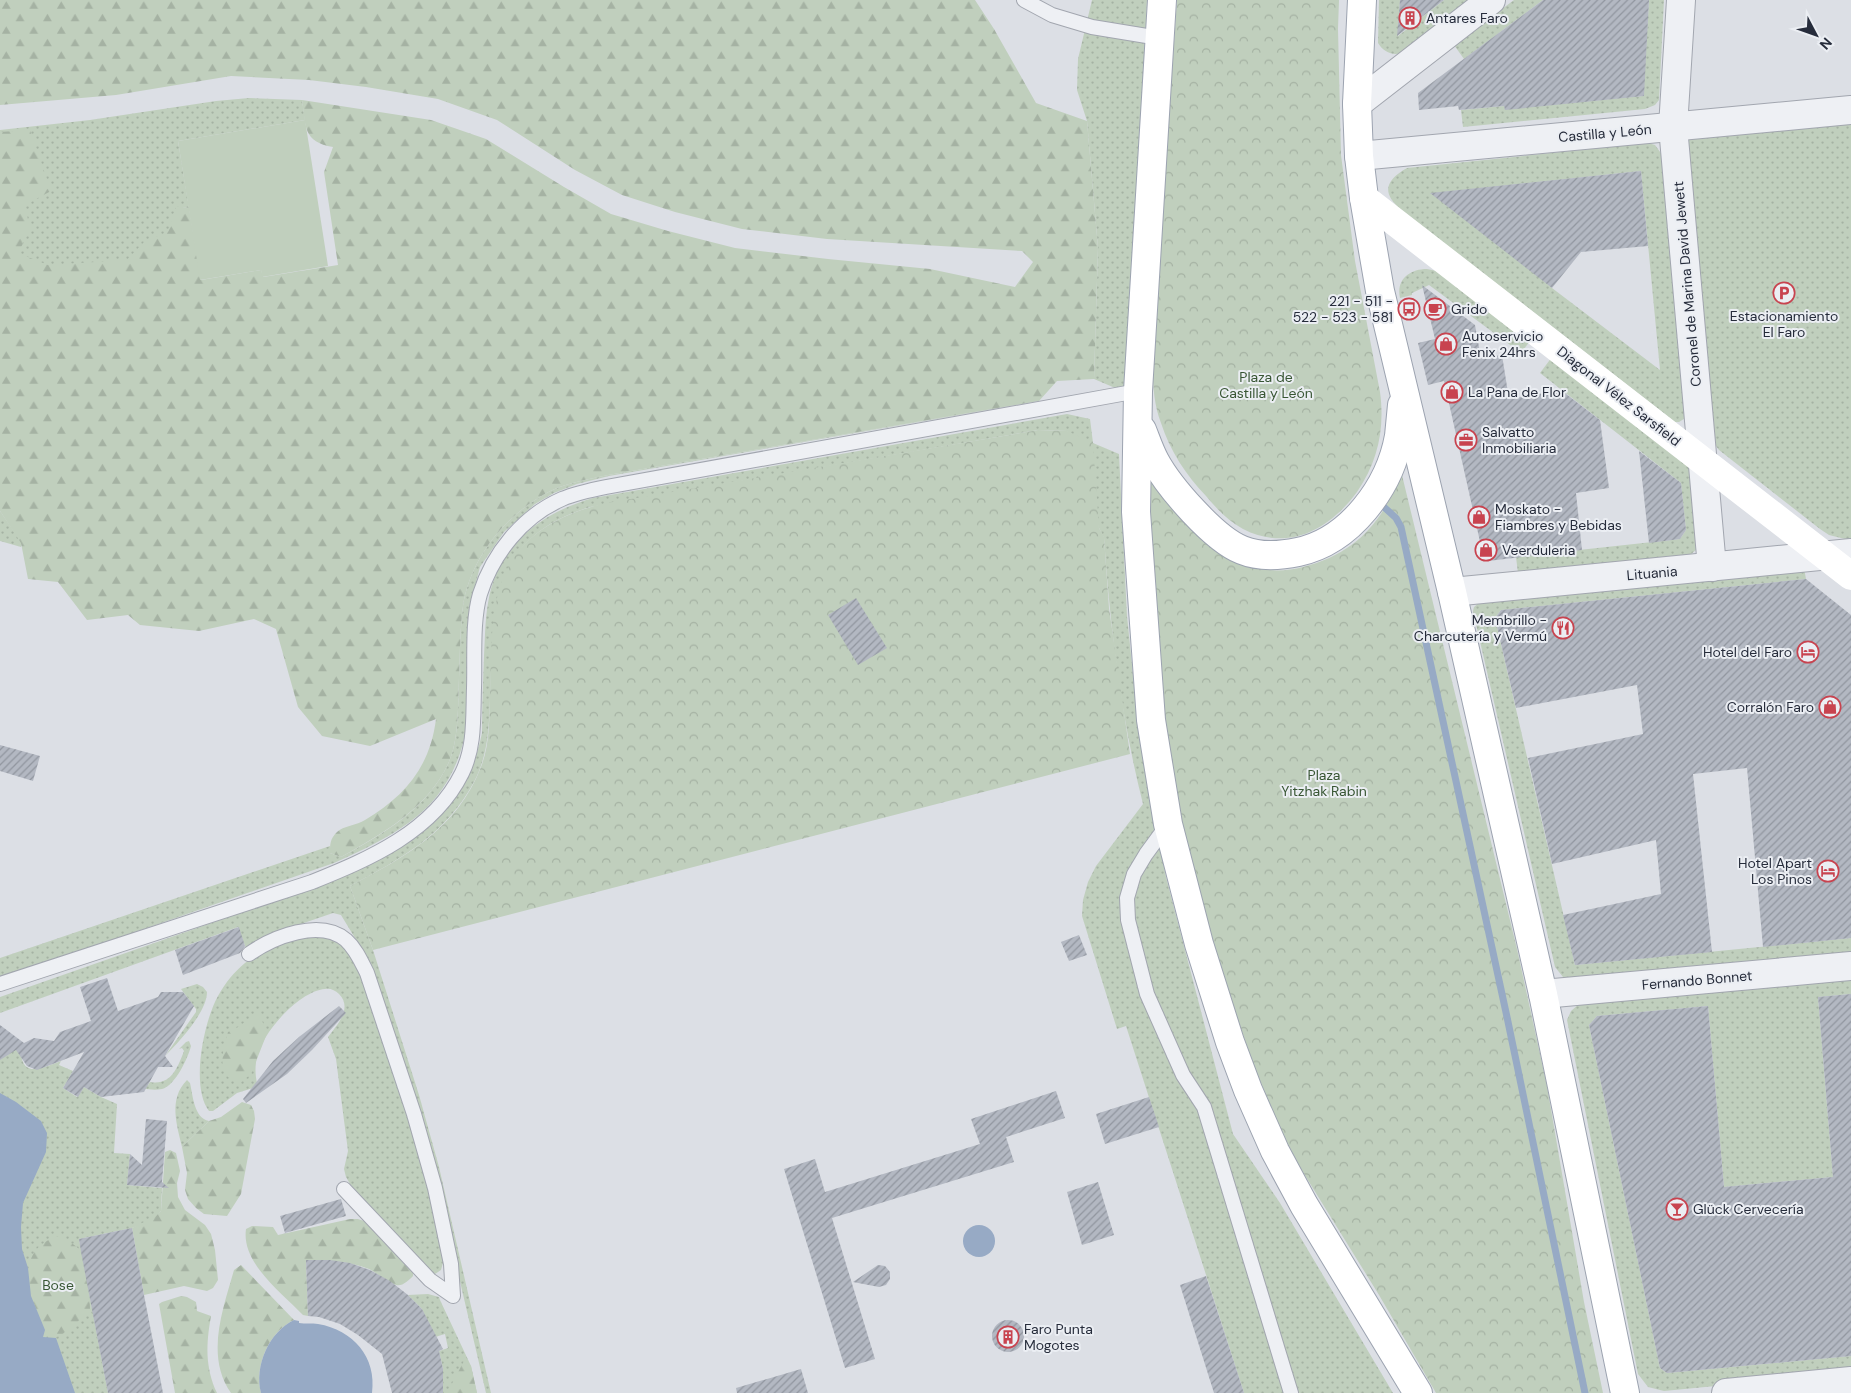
<svg xmlns="http://www.w3.org/2000/svg" width="1851" height="1393" font-family="'DM Sans',sans-serif">
	<style>
		.grass { fill: url(#grass-dots); fill-rule: evenodd }
		.forest { fill: url(#forest-firs) }
		.park { fill: url(#park-crowns) }
		.garden { fill: #c0cfbd }
		.water { fill: #97aac5 }
		.lines { fill: none; stroke-linecap: round; stroke-linejoin: round }
		.stream { stroke: #97aac5; stroke-width: 7 }
		.building { fill: url(#building-hatch) }
		.service-casing { stroke: #a2a6af; stroke-width: 16 }
		.minor-casing { stroke: #a2a6af; stroke-width: 30 }
		.tertiary-casing { stroke: #a2a6af; stroke-width: 30 }
		.primary-casing { stroke: #9ca3b0; stroke-width: 30 }
		.service { stroke: #eef0f4; stroke-width: 14 }
		.minor { stroke: #eef0f4; stroke-width: 28 }
		.tertiary { stroke: #eef0f4; stroke-width: 28 }
		.secondary { stroke: #fff; stroke-width: 28 }
		.primary { stroke: #fff; stroke-width: 28 }
		.labels { text-anchor: middle; stroke-width: 4; stroke-linejoin: round; paint-order: stroke }
		.poi-label { font-size: 14px; fill: #262c3b; stroke: #ebeef3; text-anchor: start }
		.street-label { font-size: 14px; fill: #262c3b; stroke: #ebeef3 }
		.park-label { font-size: 14px; fill: #385634; stroke: #ebeef3 }
	</style>
	<defs>
		<pattern id="grass-dots" width="8" height="8" patternUnits="userSpaceOnUse" patternTransform="scale(1.25)"><rect width="8" height="8" fill="#c0cfbd"/><path d="M2 2h.1M6 6h.1" fill="none" stroke="#a5b2a3" stroke-width="1.8" stroke-linecap="round"/></pattern>
		<pattern id="forest-firs" width="22" height="20" patternUnits="userSpaceOnUse" patternTransform="scale(1.25)"><rect width="22" height="20" fill="#c0cfbd"/><path d="M5 1l3.5 6h-7zM16 11l3.5 6h-7z" fill="#a5b2a3"/></pattern>
		<pattern id="park-crowns" width="20" height="18" patternUnits="userSpaceOnUse" patternTransform="scale(1.25)"><rect width="20" height="18" fill="#c0cfbd"/><path d="M2 6a3 3 0 1 1 6 0M12 15a3 3 0 1 1 6 0" fill="none" stroke="#a5b2a3"/></pattern>
		<pattern id="building-hatch" width="6" height="6" patternUnits="userSpaceOnUse" patternTransform="scale(1.25)"><rect width="6" height="6" fill="#b3b8c2"/><path d="M-1 1l2-2M0 6l6-6M5 7l2-2" fill="none" stroke="#91969f"/></pattern>
	</defs>
	<rect width="100%" height="100%" fill="#dcdfe5"/>
	<g class="grass">
		<path d="M1092,0H1147L1127,393L1094,379L1098,248L1087,121L1077,90L1078,59Z"/>
		<path d="M1379,0H1400L1398,36L1444,0H1472L1401,53C1391,56 1383,51 1378,43Z"/>
		<path d="M1514,0H1543L1464,59L1454,45Z"/>
		<path d="M1649,0H1664L1659,100L1655,105L1645,109L1463,127L1461,110L1504,106L1505,109L1643,96Z"/>
		<path d="M249,98L302,100L305,120L178,141L189,208L178,207L168,236L130,268L53,279L0,261V130L90,120L216,101Z"/>
		<path d="M1851,114V540H1849L1829,535L1820,529L1719,450L1712,441L1687,146L1688,139Z"/>
		<path d="M1648,143L1655,145L1663,156L1687,417L1679,422H1675L1400,209C1381,192 1386,180 1407,168ZM1641,171L1660,370L1552,288L1444,192Z"/>
		<path d="M1427,269L1437,271L1530,341L1521,353L1429,285L1412,293V295L1400,298C1396,280 1409,269 1427,269Z"/>
		<path d="M1552,357L1691,467L1697,549L1690,555L1518,573L1516,557L1680,539L1686,530L1681,483L1540,373Z"/>
		<path d="M1039,401L609,476L577,484L554,493L535,504L504,532L480,567L471,601L467,725C453,806 403,832 334,863L0,979V958L330,846V853L341,857C383,834 427,809 448,764C459,742 458,703 459,678C460,654 460,629 463,606C470,560 503,518 543,495C562,483 587,480 608,475Z"/>
		<path d="M1067,414L1090,419L1093,443L1119,454L1127,616L1140,743L1166,877L1233,1134L1280,1203L1393,1393H1244L1126,1026L1117,1029L1082,916L1083,900L1088,882L1096,866L1143,804C1121,717 1110,627 1104,538L1099,528L1067,431L1038,430L590,507C488,538 494,610 490,699C489,728 488,754 475,780C447,834 401,859 350,886L373,950L419,1095L439,1167L491,1393H486L438,1187L358,943L341,915L333,913L272,934L247,951L238,927L0,1013V997C79,969 158,942 237,914C301,892 368,874 423,832C455,807 474,773 482,733C482,708 483,682 484,656C485,639 485,620 488,603C497,545 541,513 593,498Z"/>
		<path d="M0,511L22,543L21,547L0,541Z"/>
		<path d="M1804,568L1806,579L1501,610L1495,618L1575,965L1851,938V954L1570,979L1563,977L1555,967L1473,611L1474,607L1481,601Z"/>
		<path d="M304,936C336,938 339,940 358,965L409,1116L430,1189L444,1259L441,1270L435,1274L431,1273L350,1184L346,1177L344,1169L348,1151L336,1059L328,1037C337,1025 353,1008 339,994C335,990 330,988 325,989C299,991 262,1033 257,1057C255,1066 255,1074 257,1083L253,1088L237,1093L213,1111H209C190,1086 204,1021 218,996C225,983 234,972 245,963C262,948 283,943 304,936Z"/>
		<path d="M1851,978V994L1818,997L1833,1177L1724,1187L1708,1006L1597,1016L1589,1025L1660,1368L1667,1373L1851,1356V1373L1664,1391L1648,1387L1638,1374L1567,1020L1571,1011L1579,1004Z"/>
		<path d="M197,984L203,987L207,992C207,1012 179,1042 165,1056L196,1012V1009L181,989Z"/>
		<path d="M189,1041L191,1046C188,1058 175,1086 162,1089C152,1091 140,1088 129,1086L148,1085L150,1082C171,1086 178,1067 184,1051L182,1048L179,1049L186,1042Z"/>
		<path d="M14,1048L21,1053C23,1080 46,1066 61,1061L59,1065L73,1071L63,1088L77,1097L84,1087L101,1097L117,1104L114,1153L130,1154L127,1185L162,1188L161,1211L153,1221L132,1228L79,1239L108,1393H0V1057L8,1055Z"/>
		<path d="M187,1080L190,1083C193,1096 194,1118 209,1121L182,1147C177,1125 168,1099 187,1080Z"/>
		<path d="M428,1294L439,1297L440,1300L471,1366L477,1393H442L443,1369L439,1351L448,1348L445,1334L435,1337L422,1309L408,1295Z"/>
	</g>
	<g class="forest">
		<path d="M0,0H975L994,29L1036,103L1087,121L1098,248L1094,379L1057,381L1039,401L608,475C587,480 562,483 543,495C503,518 470,560 463,606C460,629 460,654 459,678C458,703 459,742 448,764C427,809 382,834 341,857L330,853C330,844 330,839 337,832C343,826 357,825 365,820C405,796 430,767 436,719L370,746L322,736L298,707L276,629L254,619L199,631L140,625L128,615L87,620L58,582L28,579L21,543L0,511V132L30,130L51,191L25,205L30,230L18,253L48,265L127,260L145,241L168,232L176,206L189,208L201,280L261,270L263,277L338,265L324,172L333,147C303,142 306,127 302,100L431,120L486,139L564,187L611,214L668,231L735,248L828,259L930,269L1015,287L1033,262L1022,251L827,239L742,229L675,212L622,195L575,170L497,120L438,99L366,87L309,80L231,76L116,95L0,105Z"/>
		<path d="M258,1013L264,1025L266,1036L251,1074L241,1082C214,1079 223,1050 228,1032C240,1028 247,1019 258,1013Z"/>
		<path d="M242,1102L251,1105L254,1111L255,1119L241,1194L227,1216L204,1214L196,1208L188,1199L185,1190L187,1173L182,1147L209,1121L221,1117Z"/>
		<path d="M170,1150L176,1153L180,1171L177,1183L178,1197L185,1210L205,1225L211,1234L215,1250L218,1280L213,1288L207,1291L184,1286L144,1295L132,1228L156,1216L161,1211L165,1152Z"/>
		<path d="M350,1219H358L364,1221L413,1273V1276C409,1280 402,1287 396,1285C391,1284 375,1272 369,1269C348,1261 328,1260 306,1260L308,1316L303,1315C282,1293 241,1263 246,1229L252,1226L273,1227L278,1235Z"/>
		<path d="M59,1236C66,1240 78,1245 81,1253C85,1262 90,1299 90,1309C80,1320 64,1337 49,1339C33,1305 8,1251 59,1236Z"/>
		<path d="M241,1265L294,1320C269,1332 254,1366 261,1393H231C205,1356 223,1309 234,1270Z"/>
		<path d="M181,1296L187,1297L196,1302L197,1311L211,1316C206,1344 205,1367 217,1393H175L159,1304L162,1302Z"/>
		<path d="M464,1361H467L471,1366L477,1393H447Z"/>
	</g>
	<g class="park">
		<path d="M1177,0H1339L1338,29L1341,155L1355,261L1380,392C1385,428 1378,462 1357,492C1329,530 1288,552 1243,529C1228,521 1216,508 1206,496C1186,475 1170,451 1161,423C1150,394 1153,363 1154,333Z"/>
		<path d="M1038,430L1067,431L1093,443L1099,528L1104,537L1109,608L1130,754L373,950L350,886C405,857 457,829 481,767C490,744 489,720 490,696C491,664 490,630 497,598C508,542 555,514 607,503Z"/>
		<path d="M1401,471L1517,949L1547,1086L1584,1302L1603,1393H1436L1379,1295L1301,1169L1285,1139L1255,1069L1225,983L1199,892L1178,809L1165,732L1151,528V480C1168,502 1184,526 1207,542C1216,549 1244,564 1254,567C1269,572 1288,571 1303,567C1355,554 1385,521 1401,471Z"/>
	</g>
	<path class="garden" d="M305,120L328,266L262,277L261,270L200,280L178,141Z"/>
	<g class="water">
		<path d="M0,1093L16,1102L41,1121L47,1133L46,1152L23,1203L21,1227L22,1249L28,1268L31,1296L45,1330L43,1337L56,1338L75,1393H0Z"/>
		<circle cx="979" cy="1241" r="16"/>
		<path d="M294,1320L299,1321V1323C305,1324 312,1323 318,1324C353,1330 377,1357 372,1393H261C254,1366 269,1332 294,1320Z"/>
	</g>
	<g class="lines">
		<path class="stream" d="M1385,508L1396,518L1401,527L1507,1017L1585,1393"/>
	</g>
	<g class="building">
		<path d="M1400,0H1444L1397,36Z"/>
		<path d="M1543,0H1649L1644,96L1505,110L1504,106L1459,110L1458,106L1419,110L1418,93Z"/>
		<path d="M1641,171L1648,246L1581,252L1552,288L1430,193Z"/>
		<path d="M1422,285L1475,325L1481,358L1502,355L1509,399L1561,390L1600,420L1609,488L1576,493L1582,550L1488,561L1483,555L1444,381L1428,385L1418,343L1435,339Z"/>
		<path d="M1639,451L1681,483L1686,530L1680,539L1649,543Z"/>
		<path d="M1806,579L1851,615V938L1763,947L1747,768L1693,774L1712,952L1575,965L1563,915L1661,894L1656,840L1552,864L1528,758L1643,734L1637,685L1516,708L1495,618L1501,610Z"/>
		<path d="M856,598L887,648L858,665L828,615Z"/>
		<path d="M0,745L40,756L33,781L0,771Z"/>
		<path d="M239,927L245,946L240,953L183,975L175,950Z"/>
		<path d="M1079,935L1087,955L1069,961L1061,942Z"/>
		<path d="M107,978L118,1011L158,997L161,992H183L194,1006L165,1056L173,1067H158L144,1092L101,1097L84,1087L78,1097L63,1088L84,1052L37,1070L27,1066L16,1050L0,1060V1025L24,1043L34,1038L54,1041L60,1032L91,1021L80,987Z"/>
		<path d="M1851,994V1356L1667,1373L1660,1368L1589,1025L1597,1016L1708,1006L1724,1187L1833,1177L1818,997Z"/>
		<path d="M339,1006L346,1013L312,1050L287,1074L246,1103L243,1099L273,1061L299,1037Z"/>
		<path d="M1056,1091L1065,1118L1006,1137L1014,1162L832,1218L875,1359L845,1368L784,1169L815,1159L825,1192L980,1144L971,1119Z"/>
		<path d="M1149,1097L1159,1127L1105,1144L1096,1114Z"/>
		<path d="M146,1119L167,1121L162,1182L169,1188L127,1185L130,1154L142,1165Z"/>
		<path d="M1098,1182L1114,1235L1082,1245L1067,1192Z"/>
		<path d="M341,1199L346,1216L285,1233L280,1216Z"/>
		<path d="M132,1228L144,1295L163,1393H108L81,1252L79,1239Z"/>
		<path d="M306,1260H330L350,1263L370,1270L390,1281L408,1295L422,1309L443,1349L439,1351L443,1369V1393H392L382,1354L358,1335L340,1324L319,1317L308,1316Z"/>
		<path d="M878,1265L885,1266L890,1272V1279L886,1285L879,1287L853,1282Z"/>
		<path d="M1206,1276L1244,1393H1214L1180,1285Z"/>
		<circle cx="1008" cy="1336" r="16"/>
		<path d="M801,1369L808,1393H737L736,1388Z"/>
	</g>
	<g class="lines">
		<g class="service-casing">
			<g id="service">
				<path d="M1024,0L1052,15L1092,27L1159,38"/>
				<path d="M1168,824L1146,854L1134,874L1127,898L1128,920L1147,994L1183,1075L1204,1107L1291,1393"/>
				<path d="M249,954C273,937 320,918 346,940C356,949 361,961 367,973L414,1114L435,1188L451,1264L453,1296L430,1280L344,1189"/>
				<path d="M0,984L312,882C369,859 433,832 462,773C475,747 473,717 474,688C475,659 472,621 480,594C493,553 523,516 562,499C576,493 591,490 606,487L1138,391"/>
			</g>
		</g>
		<g class="minor-casing">
			<g id="minor">
				<path d="M1681,0L1673,127L1712,567"/>
				<path d="M1359,156L1851,110"/>
				<path d="M1452,592L1851,553"/>
				<path d="M1543,994L1851,966"/>
				<path d="M1726,1393L1851,1381"/>
			</g>
		</g>
		<g class="tertiary-casing">
			<path id="tertiary" d="M1357,104L1491,0"/>
		</g>
		<g class="primary-casing">
			<g id="primary">
				<path d="M1162,0L1138,391L1136,512L1151,720L1168,824L1199,944L1230,1042L1248,1090L1275,1151L1304,1205L1418,1393"/>
				<path d="M1362,0L1357,104L1359,156L1364,198L1380,291L1452,592L1543,994L1625,1393"/>
				<path d="M1142,430C1146,440 1150,452 1155,461C1169,487 1214,539 1242,550C1259,557 1279,556 1298,552C1350,541 1390,487 1399,436C1400,426 1401,415 1402,405"/>
			</g>
		</g>
		<use href="#service" class="service"/>
		<use href="#minor" class="minor"/>
		<use href="#tertiary" class="tertiary"/>
		<path class="secondary" d="M1364,198L1851,576"/>
		<use href="#primary" class="primary"/>
	</g>
	<defs>
		<g id="building-ring" transform="scale(1.125)"><circle r="9.5" fill="#ebeef3" stroke="#c8434f" stroke-width="1.5"/><path d="M-4-6H4V6H1V3H-1V6H-4ZM-2.5-4.3h1.7v1.8h-1.7ZM.8-4.3h1.7v1.8H.8ZM-2.5-1h1.7V.8h-1.7ZM.8-1h1.7V.8H.8Z" fill="#c8434f"/></g>
		<g id="parking-ring" transform="scale(1.125)"><circle r="9.5" fill="#ebeef3" stroke="#c8434f" stroke-width="1.5"/><path d="M-3.5-5.5H1a3.5 3.5 0 0 1 0 7H-1V5.5H-3.5ZM-1-3.4V-.6H.8a1.4 1.4 0 0 0 0-2.8Z" fill="#c8434f"/></g>
		<g id="bus-ring" transform="scale(1.125)"><circle r="9.5" fill="#ebeef3" stroke="#c8434f" stroke-width="1.5"/><path d="M-5-6H5V4H4V6H2V4H-2V6H-4V4H-5ZM-3.5-4V0h7V-4ZM-3.5 1.2v1.5H-2V1.2ZM2 1.2v1.5H3.5V1.2Z" fill="#c8434f"/></g>
		<g id="cafe-ring" transform="scale(1.125)"><circle r="9.5" fill="#ebeef3" stroke="#c8434f" stroke-width="1.5"/><path d="M-5.5-4.5H6V0H3Q3 3.5 0 3.5H-2.5Q-5.5 3.5-5.5 0ZM3-3.2v2h1.7v-2ZM-6 4.5H4V6H-6Z" fill="#c8434f"/></g>
		<g id="shop-ring" transform="scale(1.125)"><circle r="9.5" fill="#ebeef3" stroke="#c8434f" stroke-width="1.5"/><path d="M-5-2.5h2.3a2.7 3.5 0 0 1 5.4 0H5L5.5 6h-11ZM-1.5-2.5h3a1.5 2.3 0 0 0-3 0Z" fill="#c8434f"/></g>
		<g id="office-ring" transform="scale(1.125)"><circle r="9.5" fill="#ebeef3" stroke="#c8434f" stroke-width="1.5"/><path d="M-6-3h4V-5.5h4V-3h4V5H-6ZM-1-4.5V-3h2v-1.5ZM-6 0V1H6V0Z" fill="#c8434f"/></g>
		<g id="restaurant-ring" transform="scale(1.125)"><circle r="9.5" fill="#ebeef3" stroke="#c8434f" stroke-width="1.5"/><path d="M-5-6h1v4h1v-4h1v4h1v-4h1v5L-1.5 .5V6h-2V.5L-5-1ZM5-6V6H3V1.5H1.5Q1.5-4 5-6Z" fill="#c8434f"/></g>
		<g id="hotel-ring" transform="scale(1.125)"><circle r="9.5" fill="#ebeef3" stroke="#c8434f" stroke-width="1.5"/><path d="M-6-4.5h1.5V1H6V5H4.5V3h-9V5H-6ZM-4 0a1.8 1.8 0 1 1 3.6 0ZM.5 0V-2.5h3Q6-2.5 6 0Z" fill="#c8434f"/></g>
		<g id="bar-ring" transform="scale(1.125)"><circle r="9.5" fill="#ebeef3" stroke="#c8434f" stroke-width="1.5"/><path d="M-6-5H6L.8 .8V4.5H3.5V6h-7V4.5H-.8V.8Z" fill="#c8434f"/></g>
	</defs>
	<g fill-rule="evenodd">
		<use href="#building-ring" x="1410" y="18"/>
		<use href="#parking-ring" x="1784" y="293"/>
		<use href="#bus-ring" x="1409" y="309"/>
		<use href="#cafe-ring" x="1435" y="309"/>
		<use href="#shop-ring" x="1446" y="344"/>
		<use href="#shop-ring" x="1452" y="392"/>
		<use href="#office-ring" x="1466" y="440"/>
		<use href="#shop-ring" x="1479" y="517"/>
		<use href="#shop-ring" x="1486" y="550"/>
		<use href="#restaurant-ring" x="1563" y="628"/>
		<use href="#hotel-ring" x="1808" y="652"/>
		<use href="#shop-ring" x="1830" y="707"/>
		<use href="#hotel-ring" x="1828" y="871"/>
		<use href="#bar-ring" x="1677" y="1209"/>
		<use href="#building-ring" x="1008" y="1337"/>
	</g>
	<g class="labels">
		<g class="poi-label">
			<text x="1426" y="23">Antares Faro</text>
			<text x="1393" y="306" text-anchor="end">221 - 511 -<tspan x="1393" dy="16">522 - 523 - 581</tspan></text>
			<text x="1451" y="314">Grido</text>
			<text x="1784" y="321" text-anchor="middle">Estacionamiento<tspan x="1784" dy="16">El Faro</tspan></text>
			<text x="1462" y="341">Autoservicio<tspan x="1462" dy="16">Fenix 24hrs</tspan></text>
			<text x="1468" y="397">La Pana de Flor</text>
			<text x="1482" y="437">Salvatto<tspan x="1482" dy="16">Inmobiliaria</tspan></text>
			<text x="1495" y="514">Moskato -<tspan x="1495" dy="16">Fiambres y Bebidas</tspan></text>
			<text x="1502" y="555">Veerduleria</text>
			<text x="1547" y="625" text-anchor="end">Membrillo -<tspan x="1547" dy="16">Charcutería y Vermú</tspan></text>
			<text x="1792" y="657" text-anchor="end">Hotel del Faro</text>
			<text x="1814" y="712" text-anchor="end">Corralón Faro</text>
			<text x="1812" y="868" text-anchor="end">Hotel Apart<tspan x="1812" dy="16">Los Pinos</tspan></text>
			<text x="1693" y="1214">Glück Cervecería</text>
			<text x="1024" y="1334">Faro Punta<tspan x="1024" dy="16">Mogotes</tspan></text>
		</g>
		<g class="street-label">
			<text transform="translate(1605 133) rotate(-5)" y="5">Castilla y León</text>
			<text transform="translate(1687 284) rotate(-95)" y="5">Coronel de Marina David Jewett</text>
			<text transform="translate(1619 396) rotate(38)" y="5">Diagonal Vélez Sarsfield</text>
			<text transform="translate(1652 573) rotate(-5)" y="5">Lituania</text>
			<text transform="translate(1697 980) rotate(-5)" y="5">Fernando Bonnet</text>
		</g>
		<g class="park-label">
			<text x="1266" y="382">Plaza de<tspan x="1266" dy="16">Castilla y León</tspan></text>
			<text x="1324" y="780">Plaza<tspan x="1324" dy="16">Yitzhak Rabin</tspan></text>
			<text x="58" y="1290">Bose</text>
		</g>
	</g>
	<g transform="translate(1816 35) rotate(131)" stroke="#ebeef3" stroke-width="4" paint-order="stroke">
	<path d="M0-4L9 19L0 12L-9 19Z" fill="#262c3b"/>
	<text y="-8" font-size="14" font-weight="bold" text-anchor="middle" fill="#262c3b">N</text>
	</g>
</svg>
